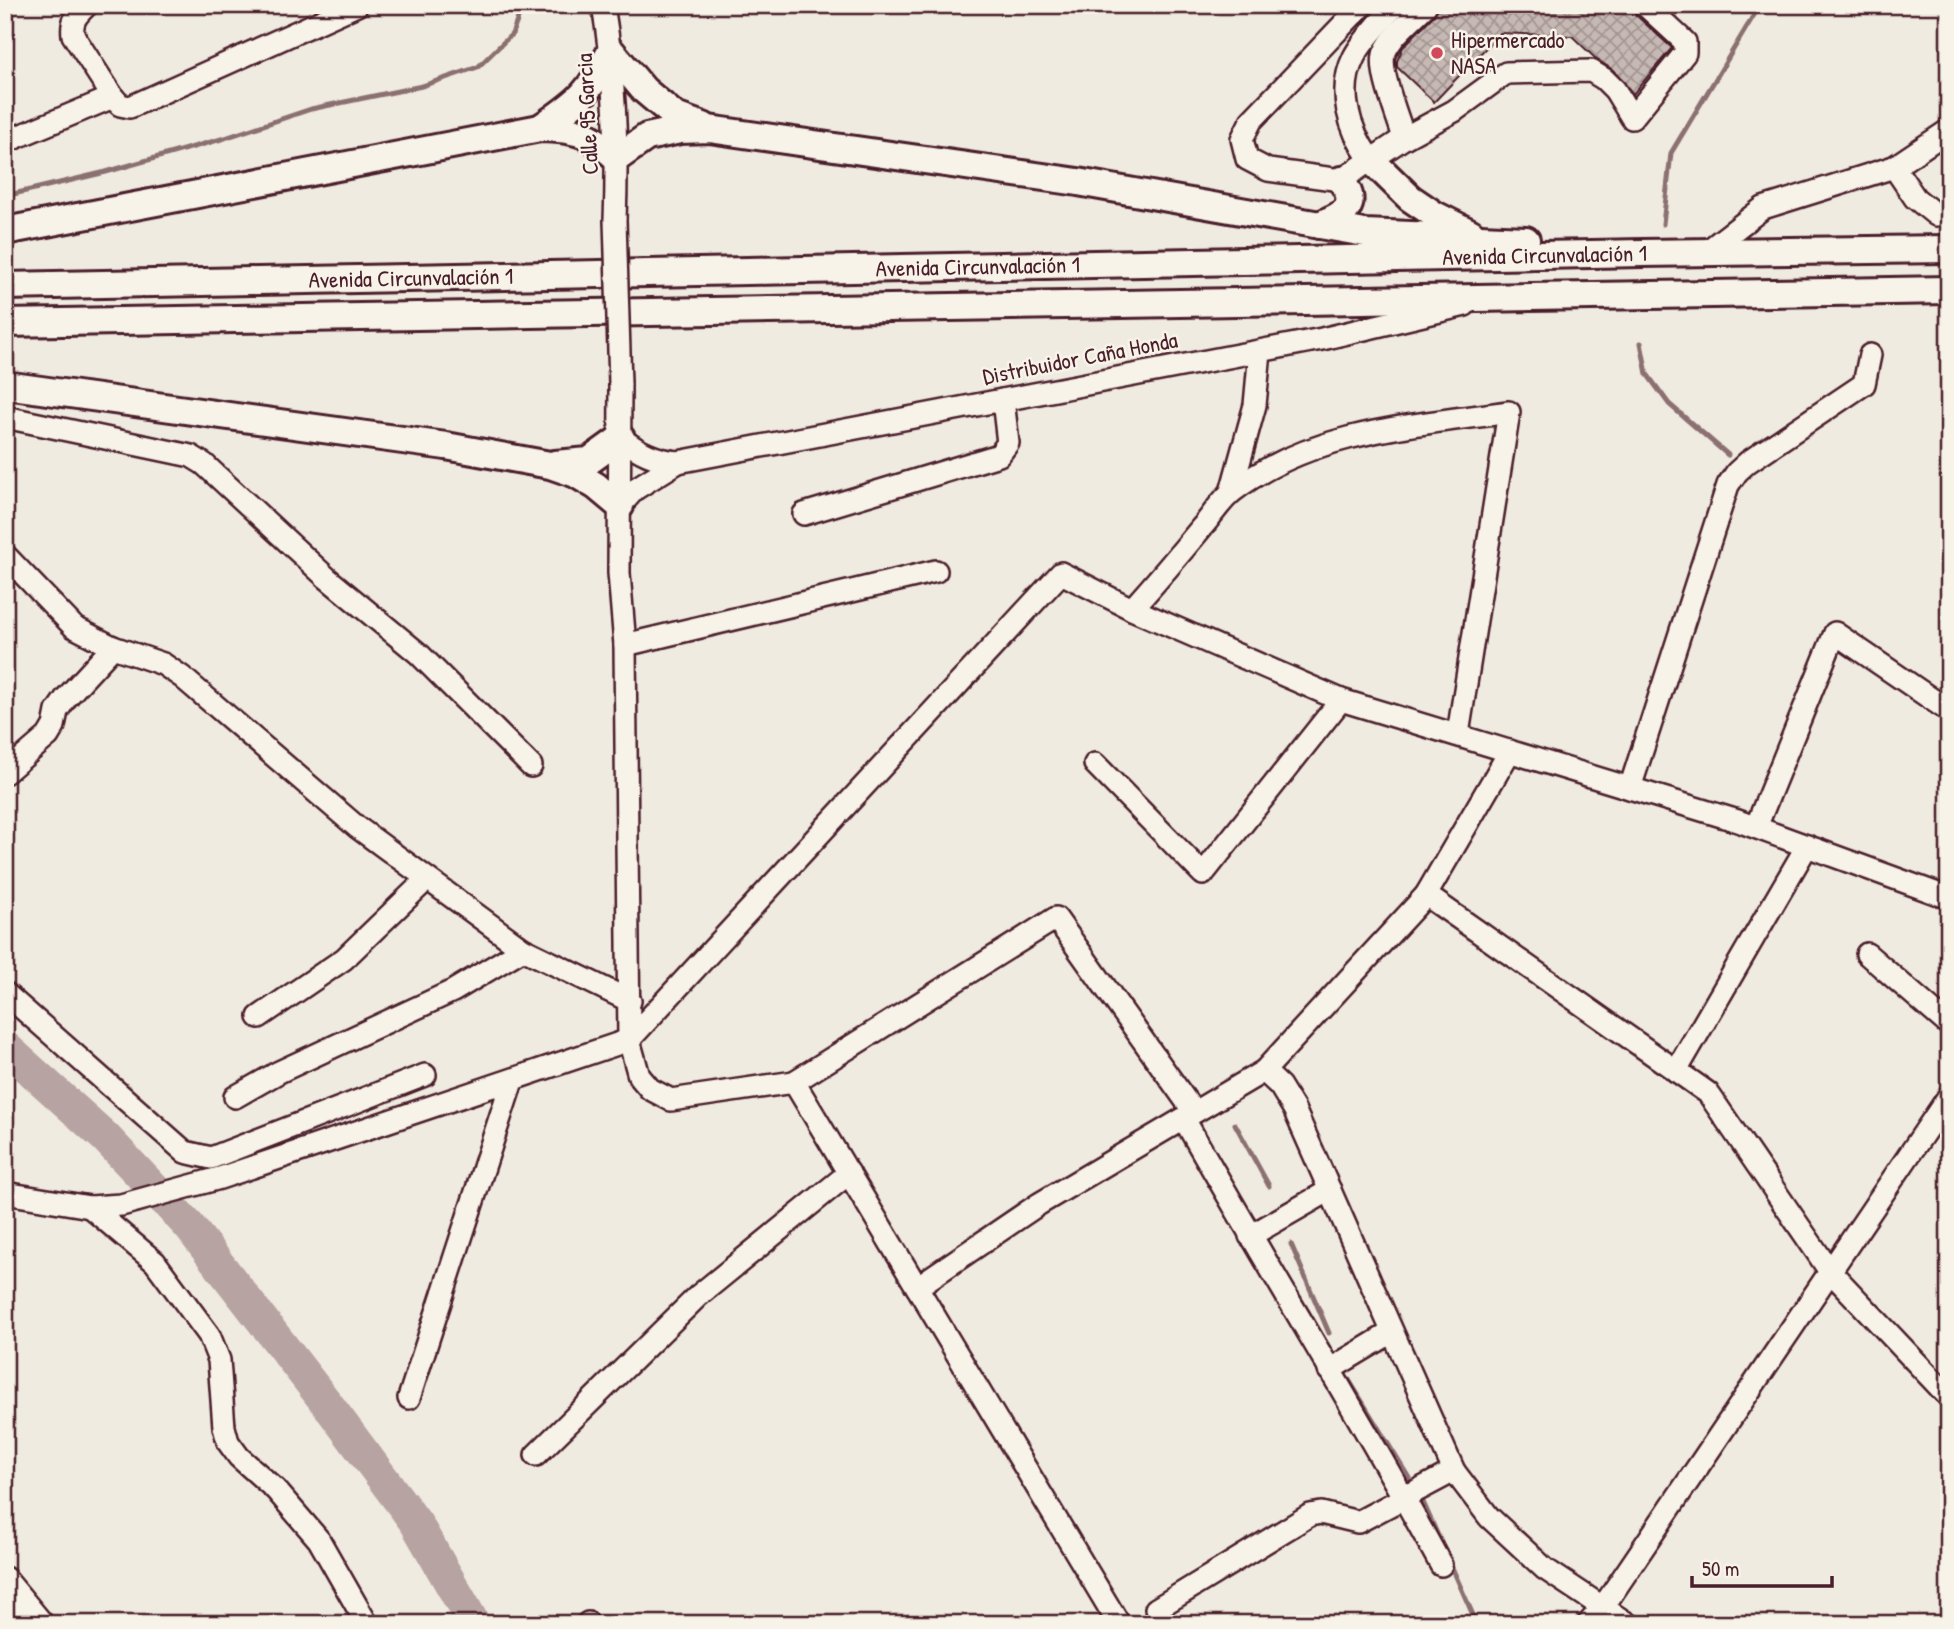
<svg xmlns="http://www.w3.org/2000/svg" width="1954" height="1629" font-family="'Patrick Hand',sans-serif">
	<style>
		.water { fill: url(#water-waves); stroke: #8b6f72; stroke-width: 2 }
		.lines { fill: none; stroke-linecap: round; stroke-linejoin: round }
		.stream { stroke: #8b6f72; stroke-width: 5 }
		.river { stroke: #b7a4a2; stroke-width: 33 }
		.building { fill: url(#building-cross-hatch); stroke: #4a1f2b; stroke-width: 2 }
		.minor-casing { stroke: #4a1f2b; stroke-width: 26 }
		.major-casing { stroke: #4a1f2b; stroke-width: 32 }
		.minor { stroke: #f7f3e8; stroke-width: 21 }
		.major { stroke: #f7f3e8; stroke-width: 26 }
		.minor-bridge-casing { stroke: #4a1f2b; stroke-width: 26; stroke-linecap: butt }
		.minor-bridge { stroke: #f7f3e8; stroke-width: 21 }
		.poi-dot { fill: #d1495b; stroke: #f7f3e8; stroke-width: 2.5 }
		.labels { text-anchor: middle; stroke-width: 5; stroke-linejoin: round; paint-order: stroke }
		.poi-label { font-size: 23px; fill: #4a1f2b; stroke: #f7f3e8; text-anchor: start }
		.street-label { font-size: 23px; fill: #4a1f2b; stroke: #f7f3e8 }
	</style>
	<defs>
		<pattern id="water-waves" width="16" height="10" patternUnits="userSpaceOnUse" patternTransform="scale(1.75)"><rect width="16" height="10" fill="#b7a4a2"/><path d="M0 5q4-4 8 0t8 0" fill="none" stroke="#978584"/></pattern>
		<pattern id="building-cross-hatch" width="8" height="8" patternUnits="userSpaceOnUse" patternTransform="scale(1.75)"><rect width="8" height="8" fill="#c6b8b3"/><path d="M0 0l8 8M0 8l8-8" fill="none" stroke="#a39592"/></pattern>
	</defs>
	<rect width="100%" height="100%" fill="#f0ebe0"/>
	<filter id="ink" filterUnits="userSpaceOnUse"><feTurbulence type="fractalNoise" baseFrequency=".0143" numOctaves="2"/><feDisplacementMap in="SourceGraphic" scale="14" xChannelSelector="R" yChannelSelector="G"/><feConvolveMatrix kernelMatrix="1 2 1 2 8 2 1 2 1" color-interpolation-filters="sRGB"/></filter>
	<g filter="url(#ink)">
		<path class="water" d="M432,1568L467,1624H457Z"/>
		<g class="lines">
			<g class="stream">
				<path d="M5,196L106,172L225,138L311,109L422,86L478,67L512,34L523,5"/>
				<path d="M1663,224L1671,153L1760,5"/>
				<path d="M1641,343L1647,374L1669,404L1728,455"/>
				<path d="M1235,1124L1269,1186"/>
				<path d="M1291,1244L1329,1333"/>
				<path d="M1349,1380L1409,1478"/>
				<path d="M1423,1502L1443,1547"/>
				<path d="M1450,1563L1477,1624"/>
			</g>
			<path class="river" d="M5,1047L105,1137L189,1226L328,1405L416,1523L474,1624"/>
		</g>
		<path class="building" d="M1439,5H1630L1636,15L1672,48L1633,94L1613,70L1596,59L1572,36L1500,33L1434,102L1397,67V61L1403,47L1435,14Z"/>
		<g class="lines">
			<g class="minor-casing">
				<g id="minor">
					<path d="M87,5C77,15 71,20 73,35L113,97L120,105L130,107L357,5"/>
					<path d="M603,5C615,77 618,148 615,220"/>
					<path d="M1362,5L1251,121L1242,139L1247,159L1268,170L1341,180L1404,138L1454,111L1506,73L1591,71L1604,79L1615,90L1632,118L1685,53V42L1645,5"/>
					<path d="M1404,138C1399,119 1377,69 1385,52C1393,34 1413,19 1426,5"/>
					<path d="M5,142L113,97"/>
					<path d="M1370,159C1349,130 1337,91 1354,57C1364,38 1381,22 1395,5"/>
					<path d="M1894,167L1915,198L1936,215L1949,213"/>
					<path d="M1706,252L1763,208L1894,167L1949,130"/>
					<path d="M620,384L619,573L625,645L629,1040L639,1076L650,1089L671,1100L794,1082L1119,1624"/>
					<path d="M5,417L191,456L204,464L327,578L419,654L531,766"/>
					<path d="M621,438C639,452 655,460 678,462L1322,339L1465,305"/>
					<path d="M1231,492L1255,405L1260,351"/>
					<path d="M620,506L635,489L678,462"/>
					<path d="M804,514L999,455L1008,443L1003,400"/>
					<path d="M5,555L74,627L113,647L163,664L182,677L357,827L523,949L630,1001"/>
					<path d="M1132,609C1156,582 1179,555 1202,527C1212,516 1221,500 1233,491C1312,431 1414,425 1509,412L1458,734"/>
					<path d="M625,645L936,571"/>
					<path d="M1095,764L1203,874L1341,700"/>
					<path d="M5,773L48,736L54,726L57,711L66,698L113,647"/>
					<path d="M1630,788L1728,485L1737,472L1748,462L1864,384L1870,355"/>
					<path d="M1756,827L1835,633L1949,711"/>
					<path d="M1426,895L1708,1093L1829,1270L1949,1397"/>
					<path d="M1867,954L1949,1025"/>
					<path d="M5,993L185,1152L211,1158L425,1075"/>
					<path d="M259,1017L344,959L427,879"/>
					<path d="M1264,1071L1280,1086L1294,1109L1454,1471L1489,1517L1545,1569L1628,1624"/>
					<path d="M1676,1071L1807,846"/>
					<path d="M794,1082L1056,918L1194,1112"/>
					<path d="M235,1097L279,1072L453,991L523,949"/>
					<path d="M1184,1119C1268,1268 1359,1414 1441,1565"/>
					<path d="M5,1193L90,1207L121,1205L220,1178L629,1040L1061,573L1132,609L1341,700L1738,821L1949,898"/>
					<path d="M90,1207L155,1262L209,1335L219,1360L224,1427L228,1442L239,1457L276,1490L319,1540L367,1624"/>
					<path d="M1250,1236L1330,1190"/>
					<path d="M917,1287L1039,1204L1264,1071L1426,895L1510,751"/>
					<path d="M1329,1370L1392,1332"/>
					<path d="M409,1398L512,1081"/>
					<path d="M536,1455L698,1296L849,1173"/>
					<path d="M5,1578L43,1624"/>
					<path d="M5,1608L18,1624"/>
					<path d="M1156,1609L1310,1515L1321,1513L1358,1522L1454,1471"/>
					<path d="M588,1623V1624"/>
					<path d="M1588,1624L1603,1607L1949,1096"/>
				</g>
			</g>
			<g class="major-casing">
				<g id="major">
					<path d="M540,128C579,101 589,94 611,51L644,90L675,116L703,126"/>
					<path d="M1370,159L1410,198L1435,215L1471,233"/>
					<path d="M1319,225C1343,215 1361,207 1341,180"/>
					<path d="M5,231L540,128C579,129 589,133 617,158L647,137L680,130L709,129L1078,182L1365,233L1526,240"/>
					<path id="s1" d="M5,286L1642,253L1949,249"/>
					<path d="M5,323L1949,290"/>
					<path d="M5,385L446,446L550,465L576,474L596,486L620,506"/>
					<path d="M555,464L589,461L621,438"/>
				</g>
			</g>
			<use href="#minor" class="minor"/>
			<use href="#major" class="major"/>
			<g class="minor-bridge-casing">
				<path id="minor-bridge" d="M615,220L620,384"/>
			</g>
			<use href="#minor-bridge" class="minor-bridge"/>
		</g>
	</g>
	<circle class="poi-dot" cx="1437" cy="53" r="7"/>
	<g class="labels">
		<g class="poi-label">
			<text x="1451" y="48">Hipermercado<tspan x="1451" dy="26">NASA</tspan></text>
		</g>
		<g class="street-label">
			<text transform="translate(587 114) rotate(-93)" y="8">Calle 95 Garcia</text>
			<text dy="8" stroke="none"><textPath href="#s1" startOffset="1540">Avenida Circunvalación 1</textPath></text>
			<text dy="8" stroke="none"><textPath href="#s1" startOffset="973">Avenida Circunvalación 1</textPath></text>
			<text dy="8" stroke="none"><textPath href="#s1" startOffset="406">Avenida Circunvalación 1</textPath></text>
			<text transform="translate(1080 358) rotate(-11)" y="8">Distribuidor Caña Honda</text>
		</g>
	</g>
	<rect width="1954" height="1629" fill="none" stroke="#f7f3e8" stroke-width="28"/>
	<rect x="14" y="14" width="1926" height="1601" fill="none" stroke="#4a1f2b" stroke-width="2.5" filter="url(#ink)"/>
	<path d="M1692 1576v10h140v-10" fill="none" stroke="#4a1f2b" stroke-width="3.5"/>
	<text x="1702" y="1576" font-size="21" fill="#4a1f2b" stroke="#f7f3e8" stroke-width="5" paint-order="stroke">50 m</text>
</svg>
